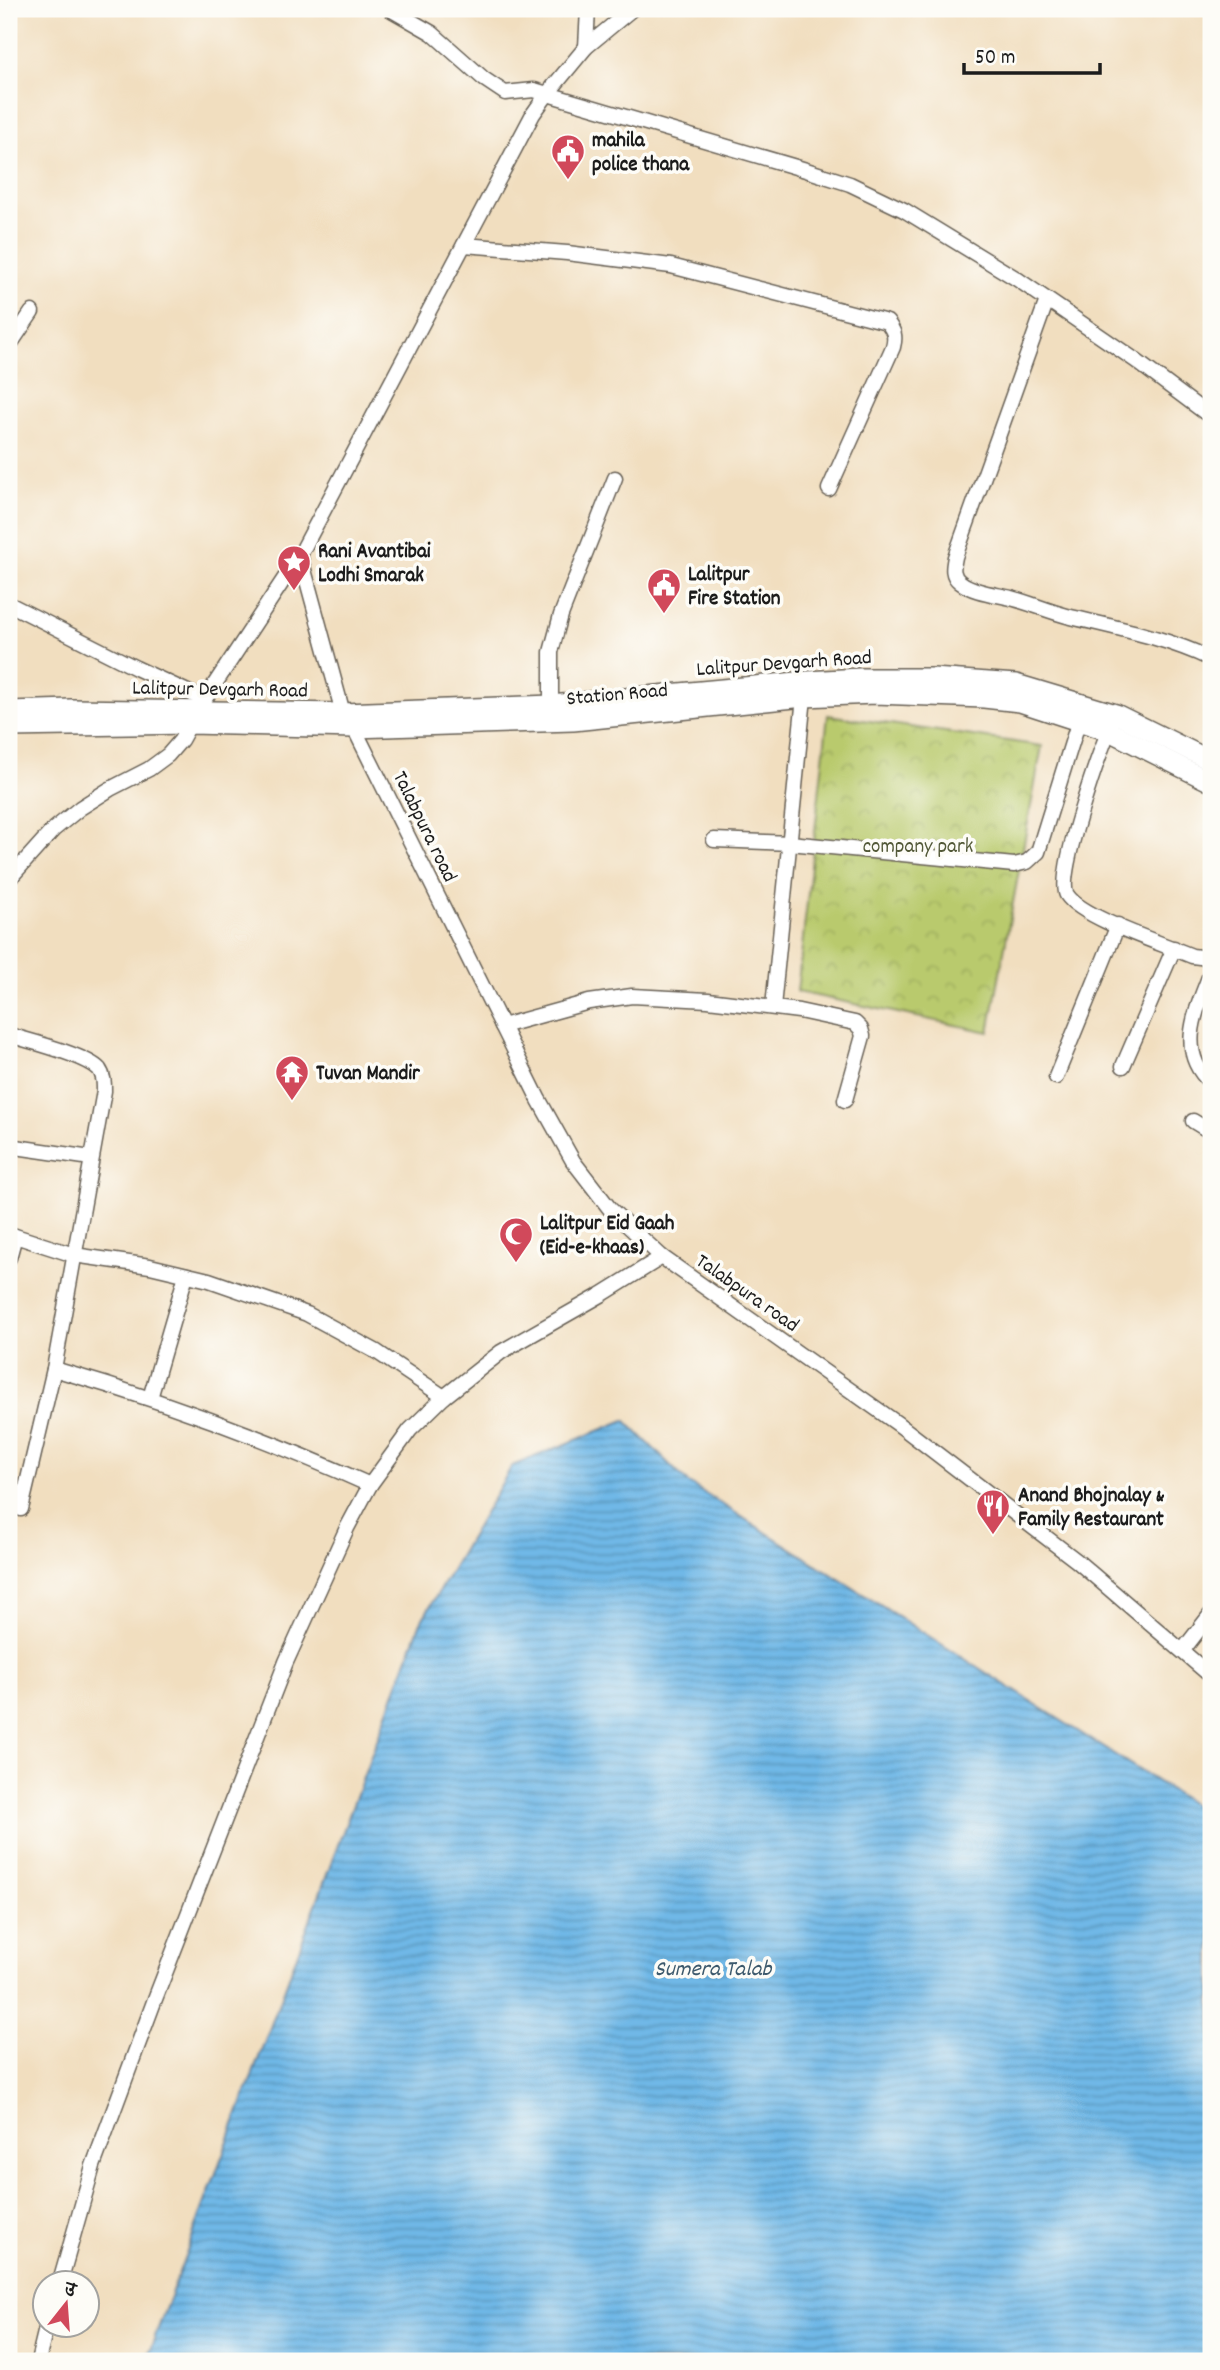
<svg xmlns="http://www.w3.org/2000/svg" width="1220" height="2370" font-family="Dekko,'Playpen Sans Deva',sans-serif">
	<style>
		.park { fill: url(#park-crowns); stroke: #6a7344; stroke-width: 2 }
		.water { fill: url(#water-rules); stroke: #466a82; stroke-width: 2 }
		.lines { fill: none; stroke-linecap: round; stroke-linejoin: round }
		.minor-casing { stroke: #676055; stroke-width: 17 }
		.secondary-casing { stroke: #676055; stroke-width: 22 }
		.minor { stroke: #fff; stroke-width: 14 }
		.secondary { stroke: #fff; stroke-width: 19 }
		.labels { text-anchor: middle; stroke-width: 7; stroke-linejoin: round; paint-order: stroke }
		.poi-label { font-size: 21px; font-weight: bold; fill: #1c1c1c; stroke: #fdfcf7; text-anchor: start }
		.street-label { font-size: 21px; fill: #1c1c1c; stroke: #fdfcf7 }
		.park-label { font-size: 21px; fill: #535938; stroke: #fdfcf7 }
		.water-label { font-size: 23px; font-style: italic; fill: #3d5a6d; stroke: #fdfcf7 }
	</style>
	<defs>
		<pattern id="park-crowns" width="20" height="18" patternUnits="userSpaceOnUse" patternTransform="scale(1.75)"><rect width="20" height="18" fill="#b9ca6d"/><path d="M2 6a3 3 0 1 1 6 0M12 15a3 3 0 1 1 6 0" fill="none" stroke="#9ead5e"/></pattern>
		<pattern id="water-rules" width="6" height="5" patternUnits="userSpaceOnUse" patternTransform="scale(1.75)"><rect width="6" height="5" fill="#6fb8e7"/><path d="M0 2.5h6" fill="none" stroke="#5a95ba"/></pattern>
	</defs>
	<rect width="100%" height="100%" fill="#fdfcf7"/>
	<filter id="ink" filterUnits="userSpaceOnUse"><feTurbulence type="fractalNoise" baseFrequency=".0143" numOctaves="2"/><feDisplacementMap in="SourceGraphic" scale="14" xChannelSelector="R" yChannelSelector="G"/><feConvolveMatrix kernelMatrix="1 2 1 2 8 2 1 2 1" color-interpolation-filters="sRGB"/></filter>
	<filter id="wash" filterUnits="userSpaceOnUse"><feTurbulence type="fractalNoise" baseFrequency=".00686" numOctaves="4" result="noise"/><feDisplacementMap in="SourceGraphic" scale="28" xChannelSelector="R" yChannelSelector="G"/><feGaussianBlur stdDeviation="1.57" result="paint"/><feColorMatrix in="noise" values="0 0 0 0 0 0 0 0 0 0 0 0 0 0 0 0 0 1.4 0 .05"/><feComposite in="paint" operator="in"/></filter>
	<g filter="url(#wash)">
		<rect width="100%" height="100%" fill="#f1debf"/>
		<path class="park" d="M828,715L1042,746L989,1032L797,992Z"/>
		<path class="water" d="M625,1420L687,1482L1211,1816V2361H146L421,1622L512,1466Z"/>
	</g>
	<g filter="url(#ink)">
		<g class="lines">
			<g class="minor-casing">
				<g id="minor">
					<path d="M390,9L432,33L484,79L505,93L534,90L806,170L850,184L904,210L1017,279L1135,360L1211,417"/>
					<path d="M586,47L588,9"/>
					<path d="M464,245L567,253L671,266L887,322C894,331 896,336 893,347L829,489"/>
					<path d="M1047,300L955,557C953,567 951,575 960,582C973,592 994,594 1011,598C1030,603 1048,611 1067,616C1116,628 1165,637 1211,659"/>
					<path d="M9,346L32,312"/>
					<path d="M300,555L343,713L354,728L539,1100L573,1161L610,1209L662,1257L898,1424L1077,1561L1211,1676"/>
					<path d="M9,604L136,668L205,700"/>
					<path d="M551,705V652L561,615L615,478"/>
					<path d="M1111,725C1101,749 1055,876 1067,895C1082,918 1164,944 1192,956L1208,958L1211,955"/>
					<path d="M714,840L790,843L1014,865L1027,862L1038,852L1079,720"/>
					<path d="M9,879L53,830L80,808L110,789L149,769L168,755L181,740L197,711L300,555L533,114L548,93L586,47L632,9"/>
					<path d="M1211,972C1197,1009 1175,1051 1211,1083"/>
					<path d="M773,1007L804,697"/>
					<path d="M502,1026L589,1002L632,996L708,1000L799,1011L855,1023L861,1029L863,1036L845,1100"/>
					<path d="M9,1035C29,1041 86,1055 99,1069C104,1076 104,1083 104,1091L54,1369L21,1509"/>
					<path d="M1123,1066L1174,948"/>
					<path d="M1056,1077L1118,925"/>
					<path d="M1193,1121L1211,1132"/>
					<path d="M9,1146L91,1158"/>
					<path d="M9,1234L74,1255L150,1266L209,1280L307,1314L377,1352L444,1397"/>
					<path d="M9,1258L15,1236"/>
					<path d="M54,1369C162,1400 267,1439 370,1485"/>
					<path d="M150,1398L186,1275"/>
					<path d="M1183,1650L1211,1614"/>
					<path d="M60,2282L93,2166L155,1999L286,1662L347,1528L370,1485L410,1430L444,1397L501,1352L601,1295L662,1257"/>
					<path d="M38,2361L47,2324"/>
				</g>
			</g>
			<g class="secondary-casing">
				<g id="secondary">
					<path d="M9,711L71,709L343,713L551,705L807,681L860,678H933L1016,684L1116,714L1211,761"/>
					<path d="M9,727L190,724L354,728L573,721L804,697L875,694L984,698L1020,702L1109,731L1211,782"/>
				</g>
			</g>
			<use href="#minor" class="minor"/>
			<use href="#secondary" class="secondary"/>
		</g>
	</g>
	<defs>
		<g id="civic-pin" transform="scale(1.75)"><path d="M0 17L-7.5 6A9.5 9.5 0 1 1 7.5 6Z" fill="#d1495b" stroke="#fdfcf7"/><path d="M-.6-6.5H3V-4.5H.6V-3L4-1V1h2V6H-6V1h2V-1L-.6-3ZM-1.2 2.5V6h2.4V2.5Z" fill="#fff"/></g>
		<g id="sight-pin" transform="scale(1.75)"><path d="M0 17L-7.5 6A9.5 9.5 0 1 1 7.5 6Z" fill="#d1495b" stroke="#fdfcf7"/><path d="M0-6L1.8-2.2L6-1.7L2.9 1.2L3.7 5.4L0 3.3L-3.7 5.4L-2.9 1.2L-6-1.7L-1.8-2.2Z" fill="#fff"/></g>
		<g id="temple-pin" transform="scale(1.75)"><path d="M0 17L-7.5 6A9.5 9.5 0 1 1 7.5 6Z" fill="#d1495b" stroke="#fdfcf7"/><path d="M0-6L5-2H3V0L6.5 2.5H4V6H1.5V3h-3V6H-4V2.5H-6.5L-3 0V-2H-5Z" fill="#fff"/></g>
		<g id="mosque-pin" transform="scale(1.75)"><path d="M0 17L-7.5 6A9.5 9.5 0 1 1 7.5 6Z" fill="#d1495b" stroke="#fdfcf7"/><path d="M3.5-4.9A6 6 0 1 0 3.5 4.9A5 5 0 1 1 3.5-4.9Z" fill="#fff"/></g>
		<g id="restaurant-pin" transform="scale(1.75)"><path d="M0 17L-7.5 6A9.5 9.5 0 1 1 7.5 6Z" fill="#d1495b" stroke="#fdfcf7"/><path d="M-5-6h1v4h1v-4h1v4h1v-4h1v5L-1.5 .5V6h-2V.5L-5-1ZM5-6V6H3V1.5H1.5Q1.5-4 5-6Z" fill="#fff"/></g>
	</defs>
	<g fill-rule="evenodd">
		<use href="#civic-pin" x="568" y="151"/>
		<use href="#sight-pin" x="294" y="562"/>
		<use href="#civic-pin" x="664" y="585"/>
		<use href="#temple-pin" x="292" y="1072"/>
		<use href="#mosque-pin" x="516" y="1234"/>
		<use href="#restaurant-pin" x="993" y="1506"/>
	</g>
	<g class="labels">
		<g class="poi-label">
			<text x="592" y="146">mahila<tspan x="592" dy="24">police thana</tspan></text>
			<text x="318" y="557">Rani Avantibai<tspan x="318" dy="24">Lodhi Smarak</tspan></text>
			<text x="688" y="580">Lalitpur<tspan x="688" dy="24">Fire Station</tspan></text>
			<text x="316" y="1079">Tuvan Mandir</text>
			<text x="540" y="1229">Lalitpur Eid Gaah<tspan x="540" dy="24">(Eid-e-khaas)</tspan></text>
			<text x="1018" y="1501">Anand Bhojnalay &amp;<tspan x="1018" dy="24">Family Restaurant</tspan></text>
		</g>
		<g class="street-label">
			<text transform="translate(784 662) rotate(-4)" y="7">Lalitpur Devgarh Road</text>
			<text transform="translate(220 688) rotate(1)" y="7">Lalitpur Devgarh Road</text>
			<text transform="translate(617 693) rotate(-5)" y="7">Station Road</text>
			<text transform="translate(426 826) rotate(64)" y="7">Talabpura road</text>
			<text transform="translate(748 1292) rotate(35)" y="7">Talabpura road</text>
		</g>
		<g class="park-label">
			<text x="918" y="852">company park</text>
		</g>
		<g class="water-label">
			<text x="713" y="1975">Sumera Talab</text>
		</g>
	</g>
	<rect width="1220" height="2370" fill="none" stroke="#fdfcf7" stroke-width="35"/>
	<g transform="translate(66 2304) rotate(17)"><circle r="33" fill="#fdfcf7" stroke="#a3a29f" stroke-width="2"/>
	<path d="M0-5L12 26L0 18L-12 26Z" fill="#d1495b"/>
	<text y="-10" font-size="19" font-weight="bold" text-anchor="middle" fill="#1c1c1c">उ</text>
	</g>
	<path d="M964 63v10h136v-10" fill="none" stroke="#1c1c1c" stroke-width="3.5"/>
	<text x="975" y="63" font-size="21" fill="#1c1c1c" stroke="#fdfcf7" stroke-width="5" paint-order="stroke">50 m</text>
</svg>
